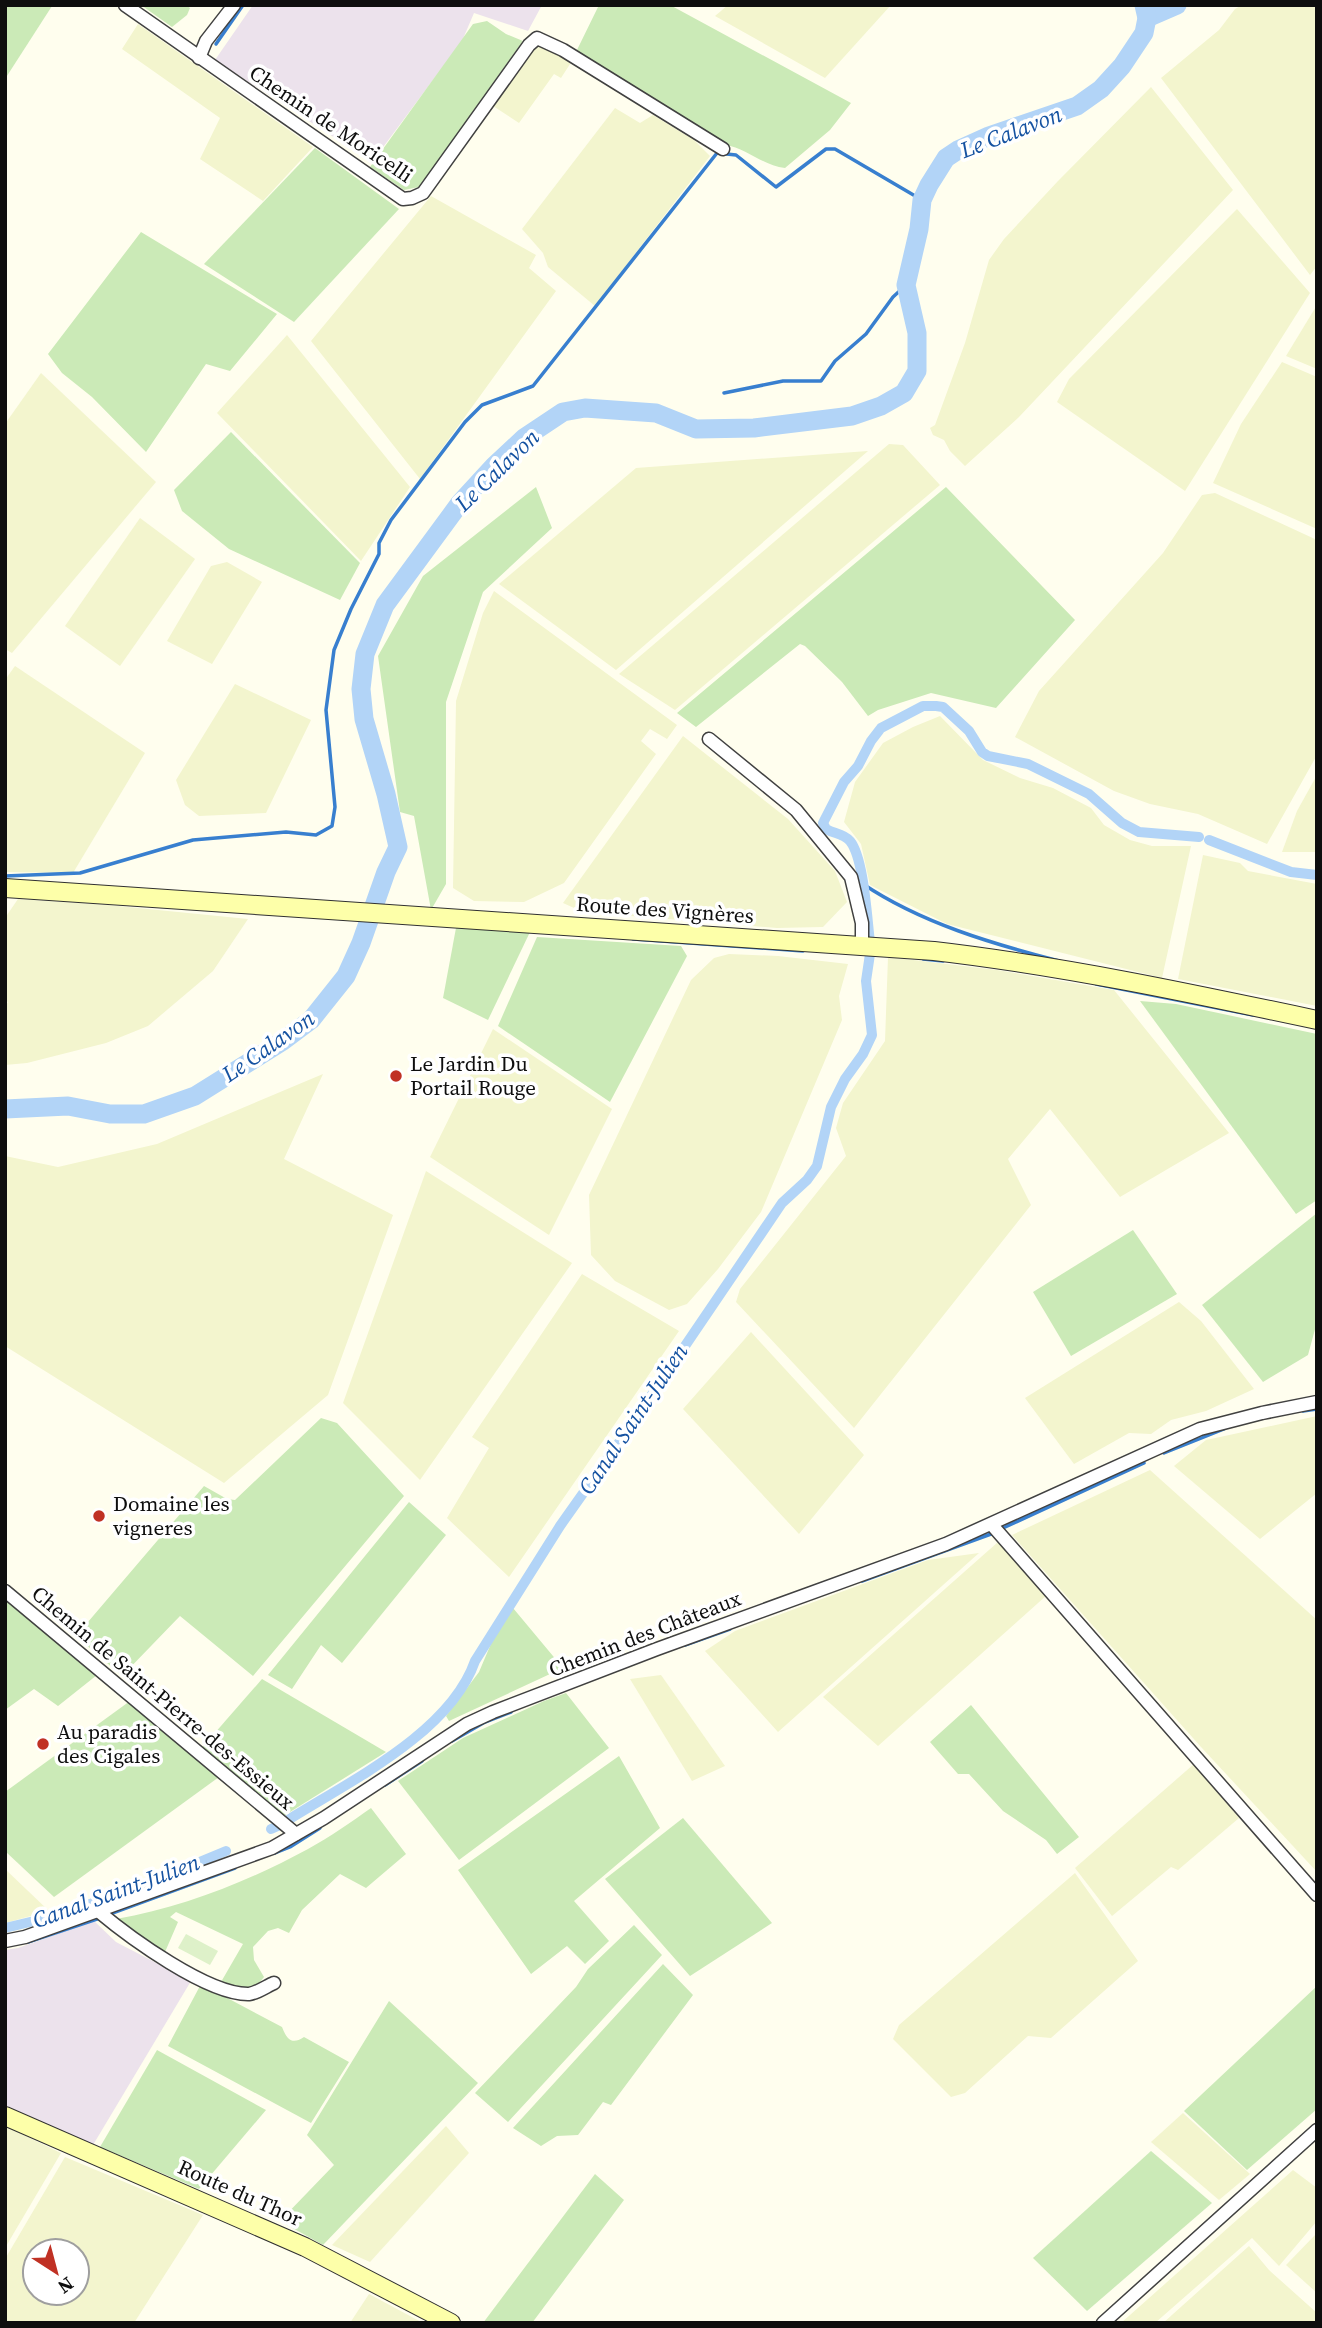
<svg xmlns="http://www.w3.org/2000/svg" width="1322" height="2328" font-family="'Source Serif 4',serif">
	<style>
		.industrial { fill: #ece2ec }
		.farmland { fill: #f3f5ce; fill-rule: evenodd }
		.green { fill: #cbeab7 }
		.pitch { fill: #def1c9 }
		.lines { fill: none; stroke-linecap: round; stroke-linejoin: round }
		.stream { stroke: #387fcf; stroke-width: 3.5 }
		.canal { stroke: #b2d4f7; stroke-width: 10 }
		.river { stroke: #b2d4f7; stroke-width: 19 }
		.street-casing { stroke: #414141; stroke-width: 15 }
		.secondary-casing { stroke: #303030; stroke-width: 20 }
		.street { stroke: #fff; stroke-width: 12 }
		.secondary { stroke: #fdffa9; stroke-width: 18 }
		.poi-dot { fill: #c03124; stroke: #fff; stroke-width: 2.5 }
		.labels { text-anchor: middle; stroke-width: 7; stroke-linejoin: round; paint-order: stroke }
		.street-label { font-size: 21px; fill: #0e0e0e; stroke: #fff }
		.poi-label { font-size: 21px; fill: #0e0e0e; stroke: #fff; text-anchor: start }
		.water-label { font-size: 23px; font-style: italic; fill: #1552a1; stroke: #fff }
	</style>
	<rect width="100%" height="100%" fill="#fffeee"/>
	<g class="industrial">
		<path d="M253,5H542L528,31L474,13L462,41L372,162L215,60Z"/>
		<path d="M94,1921L116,1942L191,1981L93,2145L5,2105V1950L18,1948Z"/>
	</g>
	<g class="farmland">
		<path d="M728,5H891L825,78L715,16Z"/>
		<path d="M1242,5H1317V266L1310,275L1161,78L1219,30L1235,9Z"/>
		<path d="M138,24L313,147L263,201L200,159L220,118L122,49Z"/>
		<path d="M539,45L572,61L561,78L554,74L519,123L493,106V100L529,50Z"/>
		<path d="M1151,87L1233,190L1019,417L965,466L950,451L944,440L933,435L930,428L935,425L965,343L989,260L1004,239L1058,181Z"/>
		<path d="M615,108L640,123L653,115L694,140L710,156L595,306L548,267L543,253L522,229Z"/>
		<path d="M431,196L536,255L529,268L556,291L420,479L311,341Z"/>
		<path d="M1237,209L1310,293L1185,491L1057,402L1069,379Z"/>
		<path d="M1317,305V369L1286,356Z"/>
		<path d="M287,335L410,487L361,561L217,413Z"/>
		<path d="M1282,362L1317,377V529L1213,483L1241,424Z"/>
		<path d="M41,373L156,482L12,653L5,649V424Z"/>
		<path d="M889,444L903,445L940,485L675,710L619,674Z"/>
		<path d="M868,451L616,670L499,584L636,468Z"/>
		<path d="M1215,493L1317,540V755L1267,844L1198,814L1150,804L1114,791L1015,737L1039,691L1163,553L1202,495Z"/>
		<path d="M140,518L195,559L120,666L65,626Z"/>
		<path d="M227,562L262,582L212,664L167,641L211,566Z"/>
		<path d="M494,591L677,725L667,739L650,729L641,741L656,754L564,883L524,902L474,901L453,888L456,701L483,613Z"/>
		<path d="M15,666L145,753L73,873L5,872V680Z"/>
		<path d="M235,684L311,720L266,813L199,816L185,805L176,780Z"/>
		<path d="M940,716L983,760L1020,778L1053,788L1091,808L1104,825L1130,840L1152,846H1191L1162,978L947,924L870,885L861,844L844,822L855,782L883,743L913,727Z"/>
		<path d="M683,736L788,819L835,871L847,902L823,927L777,928L583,912L563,903Z"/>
		<path d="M1317,775V852H1282L1297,811Z"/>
		<path d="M1203,855L1240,863L1248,871L1317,884V1006L1178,979Z"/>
		<path d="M18,899L108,905L248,919L213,971L148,1026L106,1043L27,1063L5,1065V1007L8,1002L5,1000V918Z"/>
		<path d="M729,954L778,956L848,964L839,996L842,1020L761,1212L718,1269L687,1304L669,1310L615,1281L591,1255L589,1195L691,980L714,958Z"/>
		<path d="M888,957L997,970L1114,990L1229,1133L1120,1197L1050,1109L1008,1159L1031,1205L854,1428L736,1302L740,1289L846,1156L836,1128L843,1103L885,1041Z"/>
		<path d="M493,1029L612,1109L549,1235L430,1157Z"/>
		<path d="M323,1074L284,1159L393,1215L328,1395L224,1483L5,1346V1156L58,1167L157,1144Z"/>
		<path d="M426,1171L572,1263L420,1480L343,1403Z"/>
		<path d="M582,1274L679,1331L509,1577L447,1518L489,1448L472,1437Z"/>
		<path d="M1179,1302L1201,1321L1254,1389L1206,1411L1171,1420L1151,1434L1129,1433L1074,1464L1025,1398Z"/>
		<path d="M751,1332L864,1455L799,1534L683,1409Z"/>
		<path d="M1317,1416V1493L1260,1539L1174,1466L1206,1440Z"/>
		<path d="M1150,1470L1317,1620V1872L1201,1747L1012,1535Z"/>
		<path d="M998,1542L1047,1595L878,1746L823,1697Z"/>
		<path d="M979,1553L778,1732L705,1651L735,1631L928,1560Z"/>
		<path d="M661,1675L725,1766L692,1781L630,1679Z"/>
		<path d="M1194,1764L1239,1818L1178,1870L1171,1867L1112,1916L1075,1868Z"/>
		<path d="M5,1869L49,1911L5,1923Z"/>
		<path d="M1075,1873L1138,1961L1051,2038L1028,2036L965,2093L951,2097L893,2039L899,2025Z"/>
		<path d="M1183,2113L1250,2174L1219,2200L1151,2142Z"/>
		<path d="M5,2126L61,2153L5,2248Z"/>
		<path d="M446,2126L469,2153L370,2262L332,2245Z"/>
		<path d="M65,2157L203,2215L134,2323H5V2259ZM35,2251H77V2293H35Z"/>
		<path d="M1293,2170L1317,2188V2221L1279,2266L1252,2238L1155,2323H1121Z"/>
		<path d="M1317,2233V2293L1286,2265Z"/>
		<path d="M1249,2246L1269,2270L1317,2313V2323H1163Z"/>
		<path d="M369,2294L423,2323H350Z"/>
	</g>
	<g class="green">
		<path d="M5,5L52,6L5,79Z"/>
		<path d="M141,5H186L190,8L187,15L172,27Z"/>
		<path d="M599,5H670L851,103L830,130L785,168C763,166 747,148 725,145L576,52Z"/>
		<path d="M487,21L506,34L523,41L419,187L404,190L370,167L473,24Z"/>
		<path d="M315,148L399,209L294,322L204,264Z"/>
		<path d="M141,232L277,314L230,371L206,364L146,452L92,397L62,373L48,354Z"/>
		<path d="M231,432L360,563L340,600L229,549L182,511L174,490Z"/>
		<path d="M536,487L552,528L483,592L446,702V884L431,910L414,816L400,812L378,656L423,576Z"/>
		<path d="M946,487L1075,620L996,708L931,693L878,710L868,716L842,682L805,646L800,644L696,727L677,713Z"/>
		<path d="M456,928L530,932L488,1020L443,998Z"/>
		<path d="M537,937L681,946L687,956L610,1102L498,1026Z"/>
		<path d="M1140,1001L1176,1004L1317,1034V1200L1296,1214Z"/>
		<path d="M1317,1213V1322L1308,1355L1263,1382L1202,1305Z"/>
		<path d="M1133,1230L1177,1294L1071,1356L1033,1292Z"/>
		<path d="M321,1418L337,1423L404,1496L253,1676L180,1616L122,1676L76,1636L204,1486L227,1499L235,1500Z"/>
		<path d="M409,1502L446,1535L342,1663L321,1645L292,1689L268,1675Z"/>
		<path d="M5,1600L97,1675L58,1706L34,1689L5,1710Z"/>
		<path d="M513,1608L563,1668L449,1721L446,1716L479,1672L493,1639Z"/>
		<path d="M262,1679L386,1752L282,1817L200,1750Z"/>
		<path d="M566,1693L609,1748L459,1860L398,1781L463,1738L544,1701Z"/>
		<path d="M130,1701L219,1777L54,1897L5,1851V1792Z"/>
		<path d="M971,1705L1079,1837L1057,1854L1046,1840L1003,1811L969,1774H958L930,1742Z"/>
		<path d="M619,1756L660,1828L574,1901L609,1941L585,1964L567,1946L531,1974L458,1870Z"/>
		<path d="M371,1808L406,1854L366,1888L340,1874L302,1910L289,1933L278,1928L268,1931L253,1947L254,1960L264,1977C253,1993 238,1988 221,1982L243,1944L176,1912L170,1917L178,1922L165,1952L136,1937L116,1919C184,1907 247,1882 308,1849C330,1837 351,1822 371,1808Z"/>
		<path d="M683,1818L772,1923L690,1976L605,1879Z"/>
		<path d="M634,1925L662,1955L508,2122L475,2093L576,1987L588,1969Z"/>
		<path d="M663,1964L693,1995L611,2105L603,2102L578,2135L557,2136L541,2146L513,2128Z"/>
		<path d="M201,1984L282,2027C287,2040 292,2045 304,2037L349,2062L311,2123L168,2046Z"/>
		<path d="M1317,1986V2109L1247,2170L1184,2111Z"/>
		<path d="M389,2001L478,2083L323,2245L280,2221L334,2165L307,2135Z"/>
		<path d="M157,2050L266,2110L199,2189L100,2147Z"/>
		<path d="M1151,2151L1212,2203L1087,2311L1033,2258Z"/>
		<path d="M595,2174L624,2200L532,2323H483Z"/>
	</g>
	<path class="pitch" d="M186,1934L218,1951L210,1965L178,1948Z"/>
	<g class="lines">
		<g class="stream">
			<path d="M216,44L243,5"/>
			<path d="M724,393L783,381H821L835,361L866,334L893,297L906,285"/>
			<path d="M5,876L80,873L193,840L286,832L316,835L332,826L335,807L326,710L334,650L351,609L379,554V543L391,520L465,422L482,405L533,386L717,153L736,155L776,187L826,149H835L922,200"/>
			<path d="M863,884C921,923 993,944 1059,961"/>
			<path d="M633,939L803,951"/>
			<path d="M923,959L943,961"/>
			<path d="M1096,984L1253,1015"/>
			<path d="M1303,1411L1317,1409"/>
			<path d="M1164,1453L1224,1429"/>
			<path d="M1003,1528L1144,1463"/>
			<path d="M862,1581L991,1534"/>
			<path d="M685,1645L730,1629"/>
			<path d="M452,1741L485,1722L511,1712"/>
			<path d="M385,1785L422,1761"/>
			<path d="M275,1853L290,1847L320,1828"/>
			<path d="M107,1915L235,1868"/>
			<path d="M28,1942L100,1918"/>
		</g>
		<g class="canal">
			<path d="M1209,840L1291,872L1317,875"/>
			<path d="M870,942C867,919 864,858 850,841C843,833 834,834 826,829L823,823L844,782L858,766L871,741L881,728L923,706H936L943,707L969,731L982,752L988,756L1028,764L1089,794L1122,823L1139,832L1199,837"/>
			<path d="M288,1820C350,1781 450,1733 475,1661L560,1526L630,1427L782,1203L807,1180L817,1166L831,1107L845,1079L863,1054L872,1035L866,981L870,954"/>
			<path d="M271,1829L280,1825"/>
			<path d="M5,1928L59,1915L144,1885L226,1851"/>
		</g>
		<g class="river">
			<path d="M1147,18L1177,5"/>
			<path d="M5,1109L68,1106L110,1114H144L195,1096L283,1041L311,1020L346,976L361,943L386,872L398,847L386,794L364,719L361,689L365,654L385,605L460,503L494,466L524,438L563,412L585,408L656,413L696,429L754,428L852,416L881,406L904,393L917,371V333L906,285L919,229L922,200L929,185L946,158L958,150L989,136L1077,106L1101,89L1122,66L1144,33L1147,18L1144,5"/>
		</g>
		<g class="street-casing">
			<g id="street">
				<path d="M125,5L403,199L412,198L423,193L529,45L537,38L563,50L723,149"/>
				<path d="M199,58L206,41L234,5"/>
				<path d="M709,739L796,810L851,877L862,923V946"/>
				<path d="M992,1525L1317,1895"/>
				<path d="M5,1591L296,1834"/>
				<path d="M98,1911C129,1937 208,1995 249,1994C257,1993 267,1986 274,1983"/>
				<path d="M5,1941L25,1937L272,1848L324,1818L467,1724L493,1712L657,1649L946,1544L1200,1429L1262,1413L1317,1402"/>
				<path d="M1103,2323L1317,2130"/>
			</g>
		</g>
		<g class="secondary-casing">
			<g id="secondary">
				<path d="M5,888L934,951C1063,966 1190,993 1317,1020"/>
				<path d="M5,2116L305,2247L451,2323"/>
			</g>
		</g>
		<use href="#street" class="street"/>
		<use href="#secondary" class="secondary"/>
	</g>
	<g class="poi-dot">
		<circle cx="396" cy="1076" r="7"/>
		<circle cx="99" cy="1516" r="7"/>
		<circle cx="43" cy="1744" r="7"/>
	</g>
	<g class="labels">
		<g class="street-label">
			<text transform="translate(331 124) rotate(34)" y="7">Chemin de Moricelli</text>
			<text transform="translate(665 910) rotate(4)" y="7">Route des Vignères</text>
			<text transform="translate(645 1634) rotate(-21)" y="7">Chemin des Châteaux</text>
			<text transform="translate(163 1698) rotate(40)" y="7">Chemin de Saint-Pierre-des-Essieux</text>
			<text transform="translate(240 2193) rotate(24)" y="7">Route du Thor</text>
		</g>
		<g class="poi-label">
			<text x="410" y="1071">Le Jardin Du<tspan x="410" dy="24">Portail Rouge</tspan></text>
			<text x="113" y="1511">Domaine les<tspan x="113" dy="24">vigneres</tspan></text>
			<text x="57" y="1739">Au paradis<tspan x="57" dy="24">des Cigales</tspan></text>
		</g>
		<g class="water-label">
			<text transform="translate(1011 132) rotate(-21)" y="8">Le Calavon</text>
			<text transform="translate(497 470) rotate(-44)" y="8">Le Calavon</text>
			<text transform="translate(268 1046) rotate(-35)" y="8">Le Calavon</text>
			<text transform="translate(633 1419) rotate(-56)" y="8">Canal Saint-Julien</text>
			<text transform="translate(116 1891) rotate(-20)" y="8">Canal Saint-Julien</text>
		</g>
	</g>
	<rect width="1322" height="2328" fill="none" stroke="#0e0e0e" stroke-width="14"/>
	<g transform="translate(56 2272) rotate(144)"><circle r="33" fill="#ffffff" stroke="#9f9f9f" stroke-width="2"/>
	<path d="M0-5L12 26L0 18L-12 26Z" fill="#c03124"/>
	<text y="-10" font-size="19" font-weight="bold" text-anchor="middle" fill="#0e0e0e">N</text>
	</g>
</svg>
